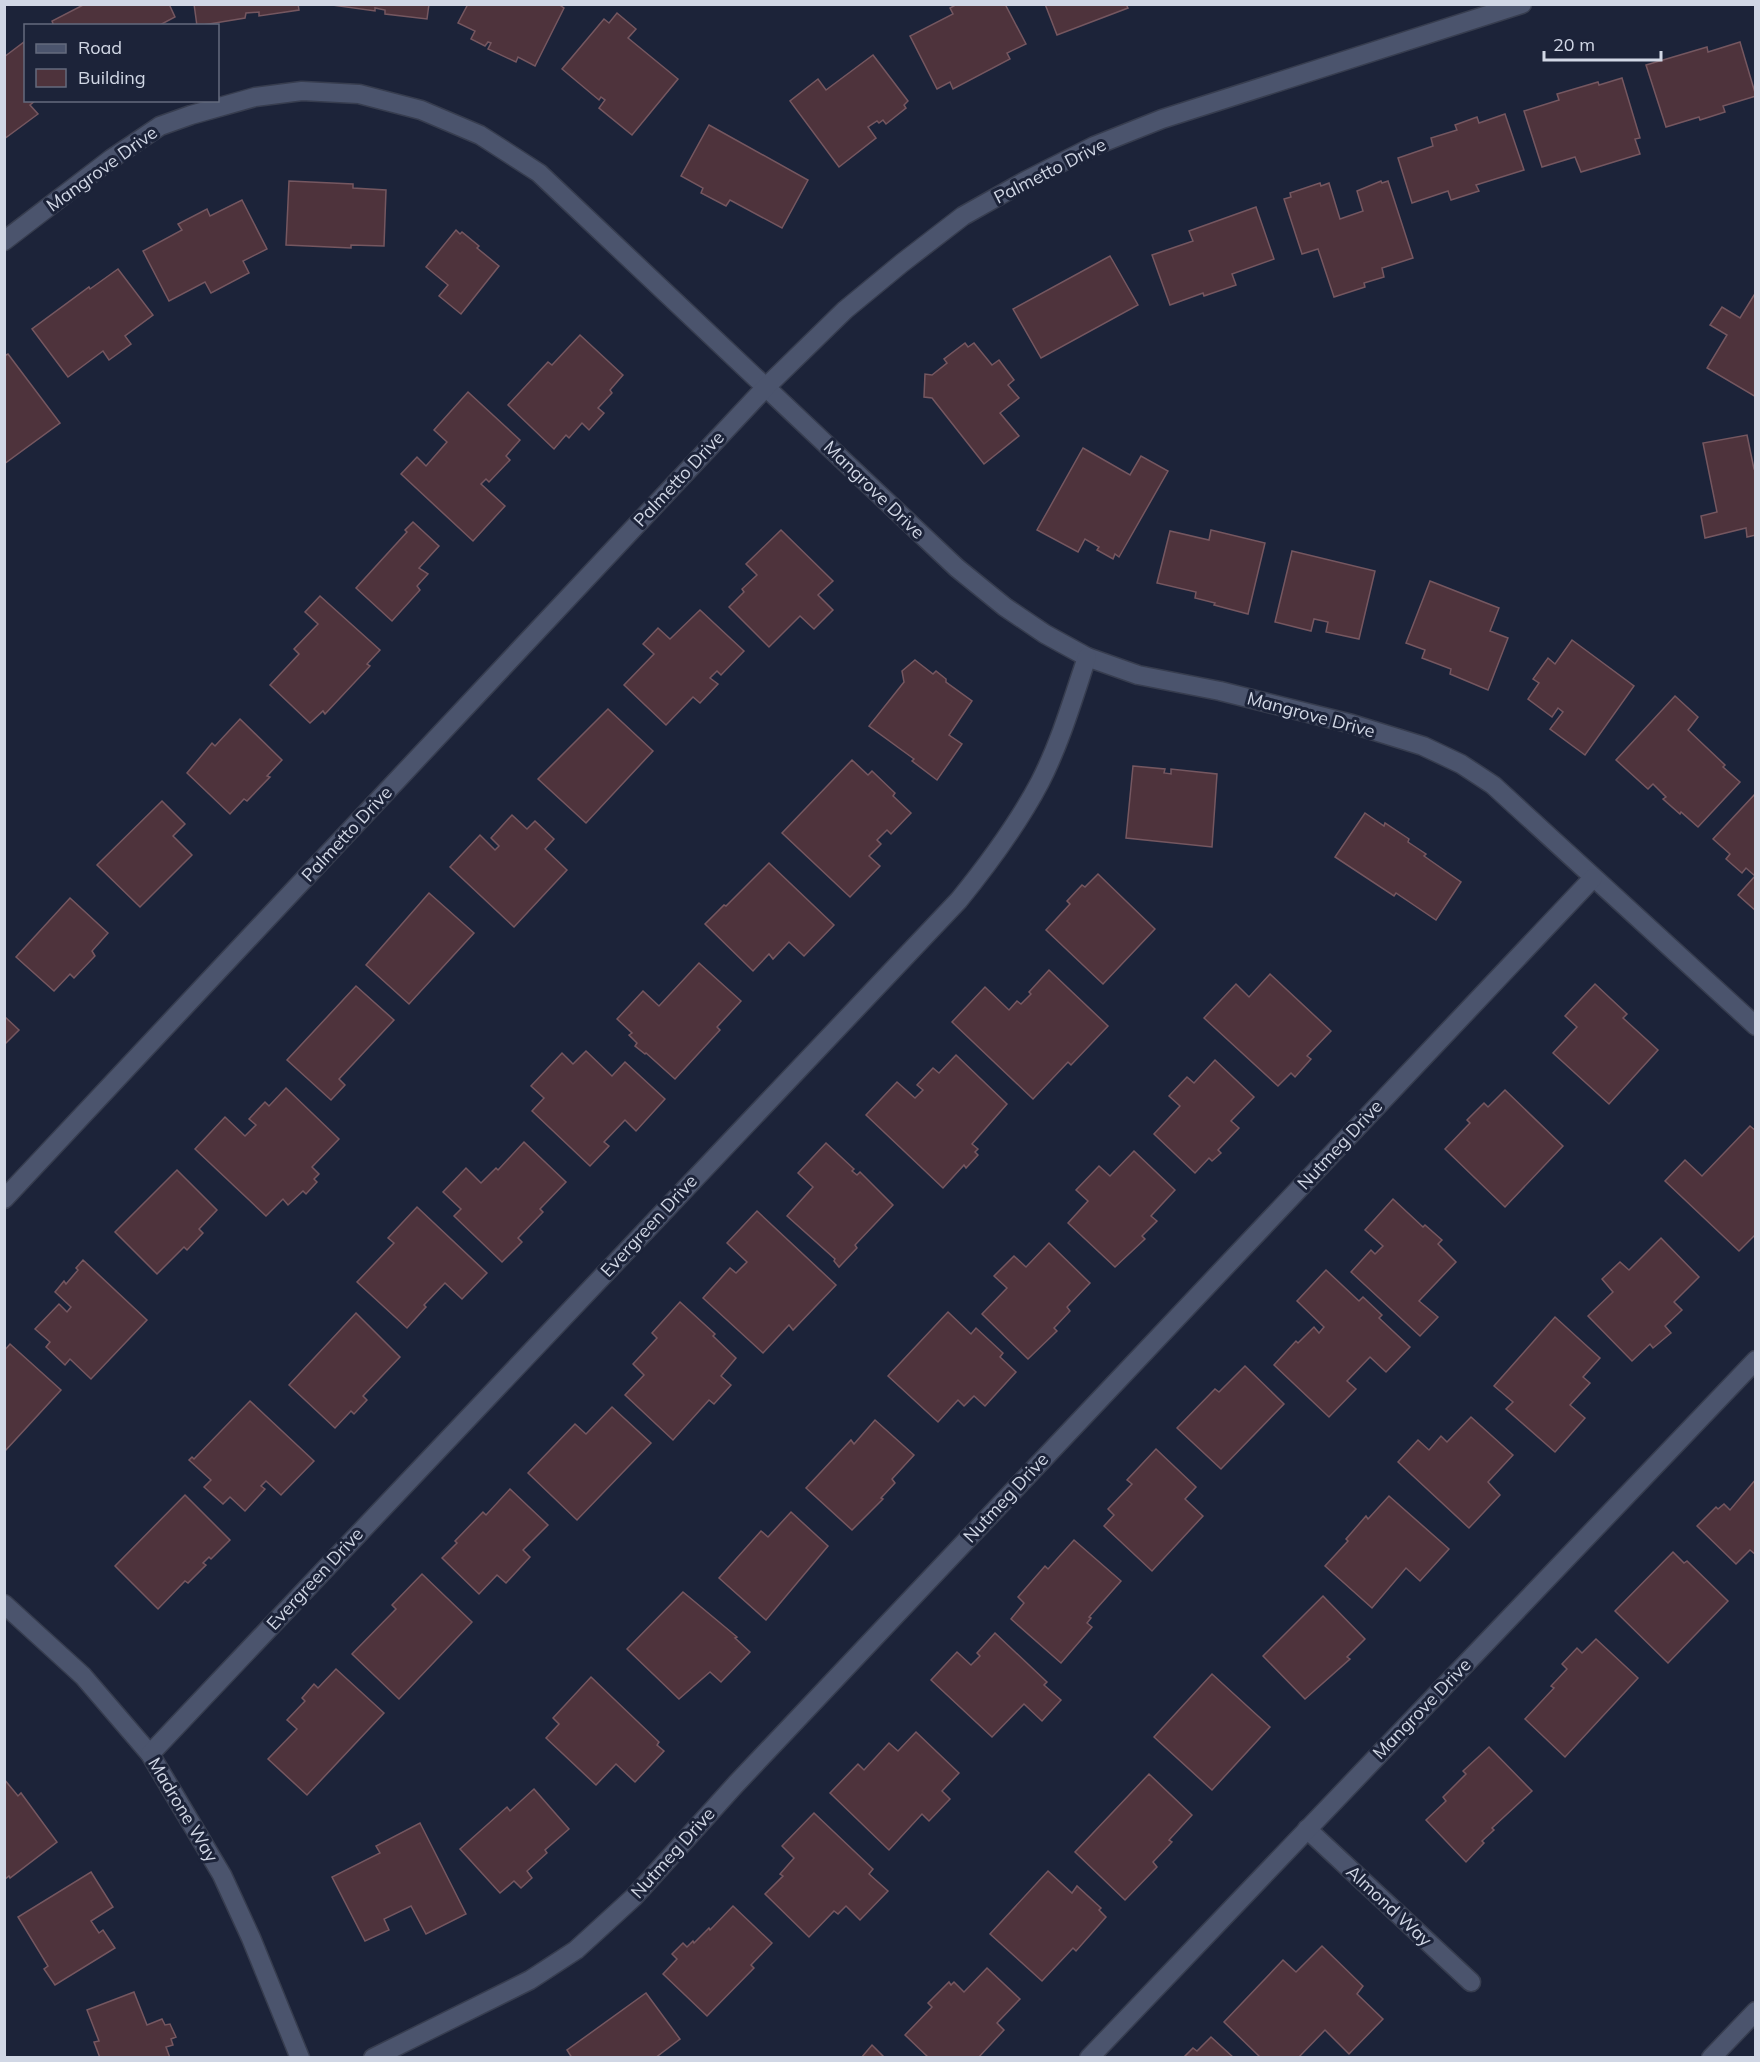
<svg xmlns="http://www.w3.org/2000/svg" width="1760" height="2062" font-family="Mulish,sans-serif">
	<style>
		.building { fill: #4e333c; stroke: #755760; stroke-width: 1.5 }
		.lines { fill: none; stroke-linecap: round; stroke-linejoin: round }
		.street-casing { stroke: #373d4f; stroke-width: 21 }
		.street { stroke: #4b546d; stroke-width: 18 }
		.labels { text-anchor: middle; stroke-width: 6; stroke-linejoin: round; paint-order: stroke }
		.street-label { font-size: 18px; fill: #d1d7e5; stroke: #1c2339 }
	</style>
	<rect width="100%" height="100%" fill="#1c2339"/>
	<g class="building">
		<path d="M85,4H169L175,17L158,26H54L52,21Z"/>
		<path d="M194,4H298L299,10L259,16V12L246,13L245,18L197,26Z"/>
		<path d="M325,4H429L427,19L385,14V10L375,8V11Z"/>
		<path d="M468,4H558L564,8L535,66L518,57L516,62L488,49L491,43L488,42L485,46L471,39L475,31L458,23Z"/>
		<path d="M957,4H1005L1026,44L1007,53L1010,59L953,89L950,82L937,89L910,36L953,14L950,8Z"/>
		<path d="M1045,4H1126L1128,8L1057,35Z"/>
		<path d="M617,13L636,29L628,38L678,79L632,135L599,108L605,100L601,97L599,100L562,69L604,19L609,23Z"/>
		<path d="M24,42L26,100H36L30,105L38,114L4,139V57Z"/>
		<path d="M1740,42L1756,96L1723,106L1725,112L1700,120L1699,117L1666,127L1646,65L1707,47L1708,52Z"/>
		<path d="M873,55L908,101L904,105L906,108L886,124L883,120L879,123L877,121L868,127L876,138L839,167L790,101L818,79L826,90Z"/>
		<path d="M1622,78L1640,138L1635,139L1640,154L1581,172L1575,157L1542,167L1524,111L1559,100L1557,94L1598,82L1599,85Z"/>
		<path d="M1505,114L1524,170L1476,185L1479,191L1451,200L1448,191L1412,203L1398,158L1433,146L1431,138L1457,130L1455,125L1477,117L1479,123Z"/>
		<path d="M709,125L808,180L782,228L730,200L726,206L701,193L703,188L681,176Z"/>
		<path d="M289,181L353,184V188L386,190L384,246L351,245V248L286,245Z"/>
		<path d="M1381,181L1382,183L1388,181L1413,258L1382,268L1384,277L1364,283L1365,287L1334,297L1318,249L1302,254L1284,199L1291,197L1290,193L1320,183L1321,186L1329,183L1340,219L1363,211L1357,191Z"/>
		<path d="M242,200L267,249L243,261L249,273L211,293L205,282L169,301L143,251L182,230L178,224L207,209L210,216Z"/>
		<path d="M1256,207L1274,259L1232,274L1236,285L1204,296L1203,293L1170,305L1152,255L1193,241L1189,231Z"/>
		<path d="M456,230L460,234L462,232L479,246L477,248L499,266L461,314L439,296L448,285L426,267Z"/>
		<path d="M1110,256L1138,305L1041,358L1013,309Z"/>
		<path d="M118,269L153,315L125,336L131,344L109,360L103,351L68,377L32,329L89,287L90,289Z"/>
		<path d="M1756,292V397L1707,368L1727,335L1710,325L1722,307L1740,318Z"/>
		<path d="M580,335L623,375L610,390L612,393L598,408L604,413L589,430L582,423L569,438L566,435L554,449L508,405L548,362L552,365Z"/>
		<path d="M965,343L968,347L974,343L992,365L999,360L1014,380L1008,385L1019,398L1000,413L1019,436L984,464L932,398L924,397L925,374L932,375L947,363L944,359Z"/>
		<path d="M8,354L60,423L4,464V356Z"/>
		<path d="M468,392L520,440L506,456L510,460L489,482L486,479L481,484L505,506L473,541L401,474L417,457L426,466L447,442L434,430Z"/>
		<path d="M1747,435L1754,469H1756V535L1747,537L1746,528L1705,538L1701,516L1717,512L1703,443Z"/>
		<path d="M1083,448L1130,475L1141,456L1168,471L1119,557L1115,554L1113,559L1097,550L1099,547L1085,539L1078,552L1037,530Z"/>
		<path d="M413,522L439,546L419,568L428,574L417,586L420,590L392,621L356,588L407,532L405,530Z"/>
		<path d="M781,530L833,581L818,595L833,610L814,629L800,616L769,647L729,607L744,592L742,589L757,575L746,564Z"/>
		<path d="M1211,530L1265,543L1248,614L1214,605L1215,603L1195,598L1196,592L1157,583L1170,531L1209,540Z"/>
		<path d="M1292,551L1375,571L1359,639L1326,632L1328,622L1314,619L1311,631L1275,622Z"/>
		<path d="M1430,581L1499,608L1490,631L1508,638L1488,690L1450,674L1451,669L1422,658L1425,650L1406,643Z"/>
		<path d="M320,596L380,650L367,664L370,666L325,714L323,711L310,723L270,685L299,654L294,649L318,624L305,612Z"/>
		<path d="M700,610L744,651L721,675L717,671L710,678L718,684L700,703L693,697L666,725L624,685L654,654L643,644L658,628L670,639Z"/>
		<path d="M1572,640L1634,686L1585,755L1550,729L1563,712L1558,708L1552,717L1528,699L1539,683L1533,679L1548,658L1555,664Z"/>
		<path d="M915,660L933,674L936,671L946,679V682L972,701L949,735L962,744L937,780L912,761L914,759L869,726L904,682L902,671Z"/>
		<path d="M1675,696L1698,717L1688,730L1725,765L1723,767L1740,782L1698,827L1681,812L1680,814L1663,799L1666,797L1653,784L1648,789L1616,760Z"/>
		<path d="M608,709L653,751L586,823L538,779Z"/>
		<path d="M240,719L282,760L267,776L270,777L247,801L244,799L230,814L187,773L212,743L215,746Z"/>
		<path d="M852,760L868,775L872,771L895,793L893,796L911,813L891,834L887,830L877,840L881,844L869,856L880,866L850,897L782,833Z"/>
		<path d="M1133,766L1165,769L1164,773L1171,774V769L1217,774L1212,847L1126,838Z"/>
		<path d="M1756,793V911L1738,895L1755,876L1746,868L1742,873L1726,859L1730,854L1713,839Z"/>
		<path d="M162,801L185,824L173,836L192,855L140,907L97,865Z"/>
		<path d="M1365,813L1384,826L1385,823L1409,839L1408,842L1426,854L1424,856L1461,882L1436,920L1396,893L1394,896L1335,857Z"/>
		<path d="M512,815L527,829L535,821L554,839L545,849L567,870L514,927L450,867L480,835L495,850L499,846L491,838Z"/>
		<path d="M769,863L834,925L804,956L789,942L773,959L769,954L753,971L705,924L724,905L726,906Z"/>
		<path d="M1098,874L1155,929L1103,984L1046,930L1070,904L1067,901L1082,885L1085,887Z"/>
		<path d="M429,893L474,933L409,1004L366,965Z"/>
		<path d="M70,898L108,933L92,951L95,956L74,978L70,974L54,991L16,957Z"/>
		<path d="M699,963L741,1001L717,1027L720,1030L675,1079L646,1053L645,1054L635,1046L637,1043L629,1035L632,1033L617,1019L643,991L659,1006Z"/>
		<path d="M1049,970L1108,1026L1071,1065L1068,1062L1033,1099L952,1022L985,987L1009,1010L1017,1001L1021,1004L1031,994L1029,992Z"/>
		<path d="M1270,974L1331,1031L1307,1056L1311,1059L1295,1077L1291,1073L1278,1086L1204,1018L1236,984L1249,997Z"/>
		<path d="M1595,984L1627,1014L1623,1018L1658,1050L1609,1104L1553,1053L1577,1027L1565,1016Z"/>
		<path d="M356,986L394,1020L339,1079L345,1085L331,1100L287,1060Z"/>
		<path d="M4,1016L19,1030L4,1045Z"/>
		<path d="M586,1051L612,1076L625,1062L665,1099L636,1131L625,1120L604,1142L609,1146L590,1166L532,1111L544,1098L531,1086L562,1053L573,1064Z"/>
		<path d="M956,1055L1007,1104L972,1144L978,1149L975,1152L978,1155L966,1168L964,1165L943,1188L866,1115L897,1082L915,1098L923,1090L917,1085L933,1068L939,1073Z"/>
		<path d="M1215,1060L1254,1097L1231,1121L1239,1128L1218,1150L1221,1153L1212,1161L1209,1158L1195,1173L1154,1134L1180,1106L1169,1096L1187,1077L1194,1083Z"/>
		<path d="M286,1088L339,1139L312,1167L319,1174L314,1179L317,1182L306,1194L303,1191L288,1205L283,1199L266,1216L195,1149L225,1117L245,1136L256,1125L249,1119L265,1102L269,1106Z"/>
		<path d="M1505,1090L1563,1146L1505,1207L1445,1149L1470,1123L1467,1120L1484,1103L1488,1107Z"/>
		<path d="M1750,1126L1756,1131V1234L1739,1251L1665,1181L1685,1160L1702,1176Z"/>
		<path d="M524,1142L566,1182L540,1209L543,1212L518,1238L522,1242L502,1262L454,1216L461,1209L443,1192L466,1168L481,1183L496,1168L498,1170Z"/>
		<path d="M826,1143L854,1169L852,1171L857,1175L860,1172L893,1205L855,1245L857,1248L839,1267L834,1261L835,1259L787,1216L813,1187L798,1173Z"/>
		<path d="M1134,1151L1175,1190L1151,1216L1157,1221L1142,1236L1145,1239L1115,1267L1068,1223L1088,1201L1076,1190L1099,1166L1110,1176Z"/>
		<path d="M177,1170L217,1210L199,1229L203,1233L187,1250L184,1247L157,1274L115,1232Z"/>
		<path d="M1393,1199L1423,1227L1425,1225L1442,1240L1438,1244L1456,1262L1419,1301L1438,1317L1420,1336L1351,1272L1371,1250L1375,1254L1383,1246L1365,1230Z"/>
		<path d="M417,1207L487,1273L462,1299L445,1283L424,1305L426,1307L407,1328L357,1282L394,1243L388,1238Z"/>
		<path d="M757,1211L836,1285L793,1330L789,1325L763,1353L703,1298L730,1268L736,1273L747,1262L727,1243Z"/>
		<path d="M1661,1238L1699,1277L1674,1302L1682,1310L1665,1326L1671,1333L1653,1348L1650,1344L1632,1361L1588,1316L1613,1292L1602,1279L1620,1262L1629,1270Z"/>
		<path d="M1049,1243L1090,1283L1067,1307L1070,1311L1054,1328L1057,1331L1028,1359L982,1314L1007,1288L994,1276L1014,1256L1026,1267Z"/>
		<path d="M83,1260L147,1320L91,1379L70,1359L65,1365L46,1347L50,1342L35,1329L59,1304L67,1312L71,1307L55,1292L64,1281L66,1284L78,1270L76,1268Z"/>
		<path d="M1326,1270L1359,1301L1363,1297L1382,1315L1379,1318L1410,1347L1386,1372L1370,1357L1347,1381L1356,1389L1329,1417L1274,1365L1296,1341L1298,1343L1314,1327L1319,1333L1324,1327L1297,1301Z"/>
		<path d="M680,1302L715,1334L713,1336L736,1358L721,1376L731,1385L714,1404L709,1400L673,1440L625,1395L644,1375L633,1364L657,1338L652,1333Z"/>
		<path d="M948,1312L971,1334L976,1328L1003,1353L1000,1357L1016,1372L985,1406L974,1396L964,1406L958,1400L938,1422L888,1376Z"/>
		<path d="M356,1313L400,1357L363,1396L367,1400L354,1414L351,1411L335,1428L289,1385Z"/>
		<path d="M1555,1317L1600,1358L1583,1377L1590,1383L1570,1405L1585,1418L1555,1452L1506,1409L1513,1402L1494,1386Z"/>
		<path d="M10,1344L61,1390L4,1452V1351Z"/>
		<path d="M1245,1366L1284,1404L1221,1469L1177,1428L1215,1389L1219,1392Z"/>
		<path d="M250,1401L314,1461L281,1495L266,1481L261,1486L265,1489L245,1511L230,1497L223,1504L204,1487L211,1480L189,1460L192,1457L194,1459Z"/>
		<path d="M612,1407L651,1443L577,1520L528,1473L575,1424L586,1434Z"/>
		<path d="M1471,1417L1513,1455L1488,1482L1500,1495L1469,1528L1398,1462L1418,1440L1429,1450L1441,1436L1447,1442Z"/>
		<path d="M875,1420L914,1455L892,1479L895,1483L881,1498L883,1499L852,1530L806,1488L851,1440L854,1444Z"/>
		<path d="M1156,1449L1196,1487L1185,1499L1203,1516L1152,1571L1104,1526L1114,1515L1108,1509L1132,1484L1127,1480Z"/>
		<path d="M1756,1479V1555L1750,1550L1736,1564L1697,1526L1716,1507L1718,1509L1724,1504L1730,1510Z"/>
		<path d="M510,1489L548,1525L523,1550L530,1557L506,1583L497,1575L479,1594L442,1558L457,1543L455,1541L483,1512L486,1515Z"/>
		<path d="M185,1495L230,1540L211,1559L209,1557L203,1563L206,1565L188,1583L185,1581L158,1609L115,1566Z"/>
		<path d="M1389,1496L1449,1549L1420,1581L1406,1568L1372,1608L1325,1566L1348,1541L1346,1539L1366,1516L1368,1519Z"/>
		<path d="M791,1512L828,1546L766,1620L719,1578L761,1531L768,1537Z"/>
		<path d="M1074,1540L1121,1581L1089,1617L1091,1618L1087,1623L1092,1627L1061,1663L1011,1619L1024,1603L1018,1597L1045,1566L1048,1569Z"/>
		<path d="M1673,1552L1684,1563L1687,1561L1728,1601L1668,1663L1615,1611Z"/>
		<path d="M422,1574L472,1622L399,1699L352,1654L396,1609L392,1605Z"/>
		<path d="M683,1592L737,1637L735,1638L750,1652L721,1682L710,1672L679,1699L627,1649Z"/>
		<path d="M1323,1596L1365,1639L1347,1657L1350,1659L1305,1699L1263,1656Z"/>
		<path d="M995,1633L1047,1682L1044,1685L1061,1700L1042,1721L1024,1704L992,1737L931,1680L957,1652L971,1665L980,1656L977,1653Z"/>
		<path d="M1596,1639L1638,1678L1565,1757L1525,1719L1554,1688L1551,1686L1567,1669L1562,1664L1577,1648L1582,1653Z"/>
		<path d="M336,1669L384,1713L307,1795L268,1759L297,1729L287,1720L305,1701L302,1698L314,1684L318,1688Z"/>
		<path d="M1212,1674L1270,1727L1212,1790L1154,1737Z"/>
		<path d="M591,1677L659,1742L657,1745L664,1751L635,1782L616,1764L596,1785L546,1738L559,1724L553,1718Z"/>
		<path d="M916,1732L959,1773L942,1791L950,1799L929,1821L922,1814L889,1850L830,1793L858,1764L864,1770L889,1743L898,1751Z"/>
		<path d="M1489,1747L1532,1791L1492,1828L1494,1830L1482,1841L1484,1843L1466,1862L1426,1820L1446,1801L1443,1797L1466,1774L1463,1771Z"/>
		<path d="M1149,1774L1192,1815L1169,1840L1172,1842L1153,1862L1157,1867L1125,1900L1075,1852Z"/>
		<path d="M4,1779L18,1796L21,1793L57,1842L10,1878L9,1876L4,1880Z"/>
		<path d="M534,1789L569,1829L545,1850L547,1853L527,1871L532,1878L521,1888L514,1881L500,1893L460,1849L507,1807L510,1811Z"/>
		<path d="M814,1813L873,1869L869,1874L888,1891L860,1920L846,1906L838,1914L834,1911L809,1937L765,1894L783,1876L780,1874L794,1858L782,1846Z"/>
		<path d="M420,1823L466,1914L426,1934L411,1906L384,1919L389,1930L365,1941L332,1877L380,1853L376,1846Z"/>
		<path d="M1048,1871L1072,1893L1077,1886L1101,1908L1099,1910L1106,1917L1076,1951L1073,1948L1042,1981L990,1934Z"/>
		<path d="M91,1872L113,1907L91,1921L99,1933L103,1930L115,1948L55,1985L44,1969L48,1966L18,1917Z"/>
		<path d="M733,1906L772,1943L751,1965L754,1968L707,2016L663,1974L677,1959L672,1954L683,1943L687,1947L693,1941L694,1943L709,1928L710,1930Z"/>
		<path d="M1322,1946L1363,1986L1357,1994L1383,2019L1349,2054L1325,2030L1298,2058H1261L1224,2022L1283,1960L1296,1972Z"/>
		<path d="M987,1968L1020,1999L997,2023L1004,2030L978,2058H929L905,2035L932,2007L928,2003L949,1982L951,1985L954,1982L964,1992Z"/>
		<path d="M134,1992L147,2025L162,2019L165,2025L170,2024L176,2037L171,2039L173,2045L166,2047L170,2058H100L94,2042L99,2041L87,2010Z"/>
		<path d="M646,1993L680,2039L655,2058H572L567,2050Z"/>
		<path d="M1211,2037L1234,2058H1183L1193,2048L1197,2051Z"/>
		<path d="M872,2045L885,2058H861Z"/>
	</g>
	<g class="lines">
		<g class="street-casing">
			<g id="street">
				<path d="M4,241L111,159L160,126L191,115L255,97L302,91L359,94L421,110L480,135L539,173L957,568L1005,607L1045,634L1087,657L1138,675L1220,691L1352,724L1423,746L1461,764L1493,785L1756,1026"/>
				<path d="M4,1199L766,387L845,310L902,263L963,216L1027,180L1094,146L1162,119L1522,4"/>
				<path d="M4,1604L83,1676L150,1754L222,1875L251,1938L300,2058"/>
				<path d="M150,1754L959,900C989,863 1018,824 1040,782C1060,743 1073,699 1087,657"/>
				<path d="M1307,1829L1471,1982"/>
				<path d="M373,2058L530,1980L576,1950L634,1897L736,1784L1593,878"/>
				<path d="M1089,2058L1756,1360"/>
				<path d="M1711,2058L1756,2011"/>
			</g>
		</g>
		<use href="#street" class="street"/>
	</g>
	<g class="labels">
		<g class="street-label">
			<text transform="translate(102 169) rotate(-36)" y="6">Mangrove Drive</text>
			<text transform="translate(1050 171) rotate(-27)" y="6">Palmetto Drive</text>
			<text transform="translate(679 479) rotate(-47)" y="6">Palmetto Drive</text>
			<text transform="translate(874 490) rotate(44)" y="6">Mangrove Drive</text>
			<text transform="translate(1311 715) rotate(15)" y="6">Mangrove Drive</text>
			<text transform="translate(347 834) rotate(-47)" y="6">Palmetto Drive</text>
			<text transform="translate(1340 1145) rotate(-47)" y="6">Nutmeg Drive</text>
			<text transform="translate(649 1226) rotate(-47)" y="6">Evergreen Drive</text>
			<text transform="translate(1006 1498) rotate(-47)" y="6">Nutmeg Drive</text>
			<text transform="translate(315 1579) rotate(-47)" y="6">Evergreen Drive</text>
			<text transform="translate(1422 1709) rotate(-46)" y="6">Mangrove Drive</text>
			<text transform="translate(183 1810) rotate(59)" y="6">Madrone Way</text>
			<text transform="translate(673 1853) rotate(-48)" y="6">Nutmeg Drive</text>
			<text transform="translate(1389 1906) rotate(43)" y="6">Almond Way</text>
		</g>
	</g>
	<rect width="1760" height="2062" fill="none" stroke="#d1d7e5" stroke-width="12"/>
	<rect x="24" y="24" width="195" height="78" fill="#1c2339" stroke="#646b7e" stroke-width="1.5"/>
	<rect x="36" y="44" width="30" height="9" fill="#4b546d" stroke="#646b7e" stroke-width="1.5"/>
	<text x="78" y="54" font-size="18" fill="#d1d7e5">Road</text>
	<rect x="36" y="69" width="30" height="18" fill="#4e333c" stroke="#646b7e" stroke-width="1.5"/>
	<text x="78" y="84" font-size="18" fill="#d1d7e5">Building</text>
	<path d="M1544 51v9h117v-9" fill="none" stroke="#d1d7e5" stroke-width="3"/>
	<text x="1553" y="51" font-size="18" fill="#d1d7e5" stroke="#1c2339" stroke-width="4.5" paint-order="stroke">20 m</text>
</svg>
